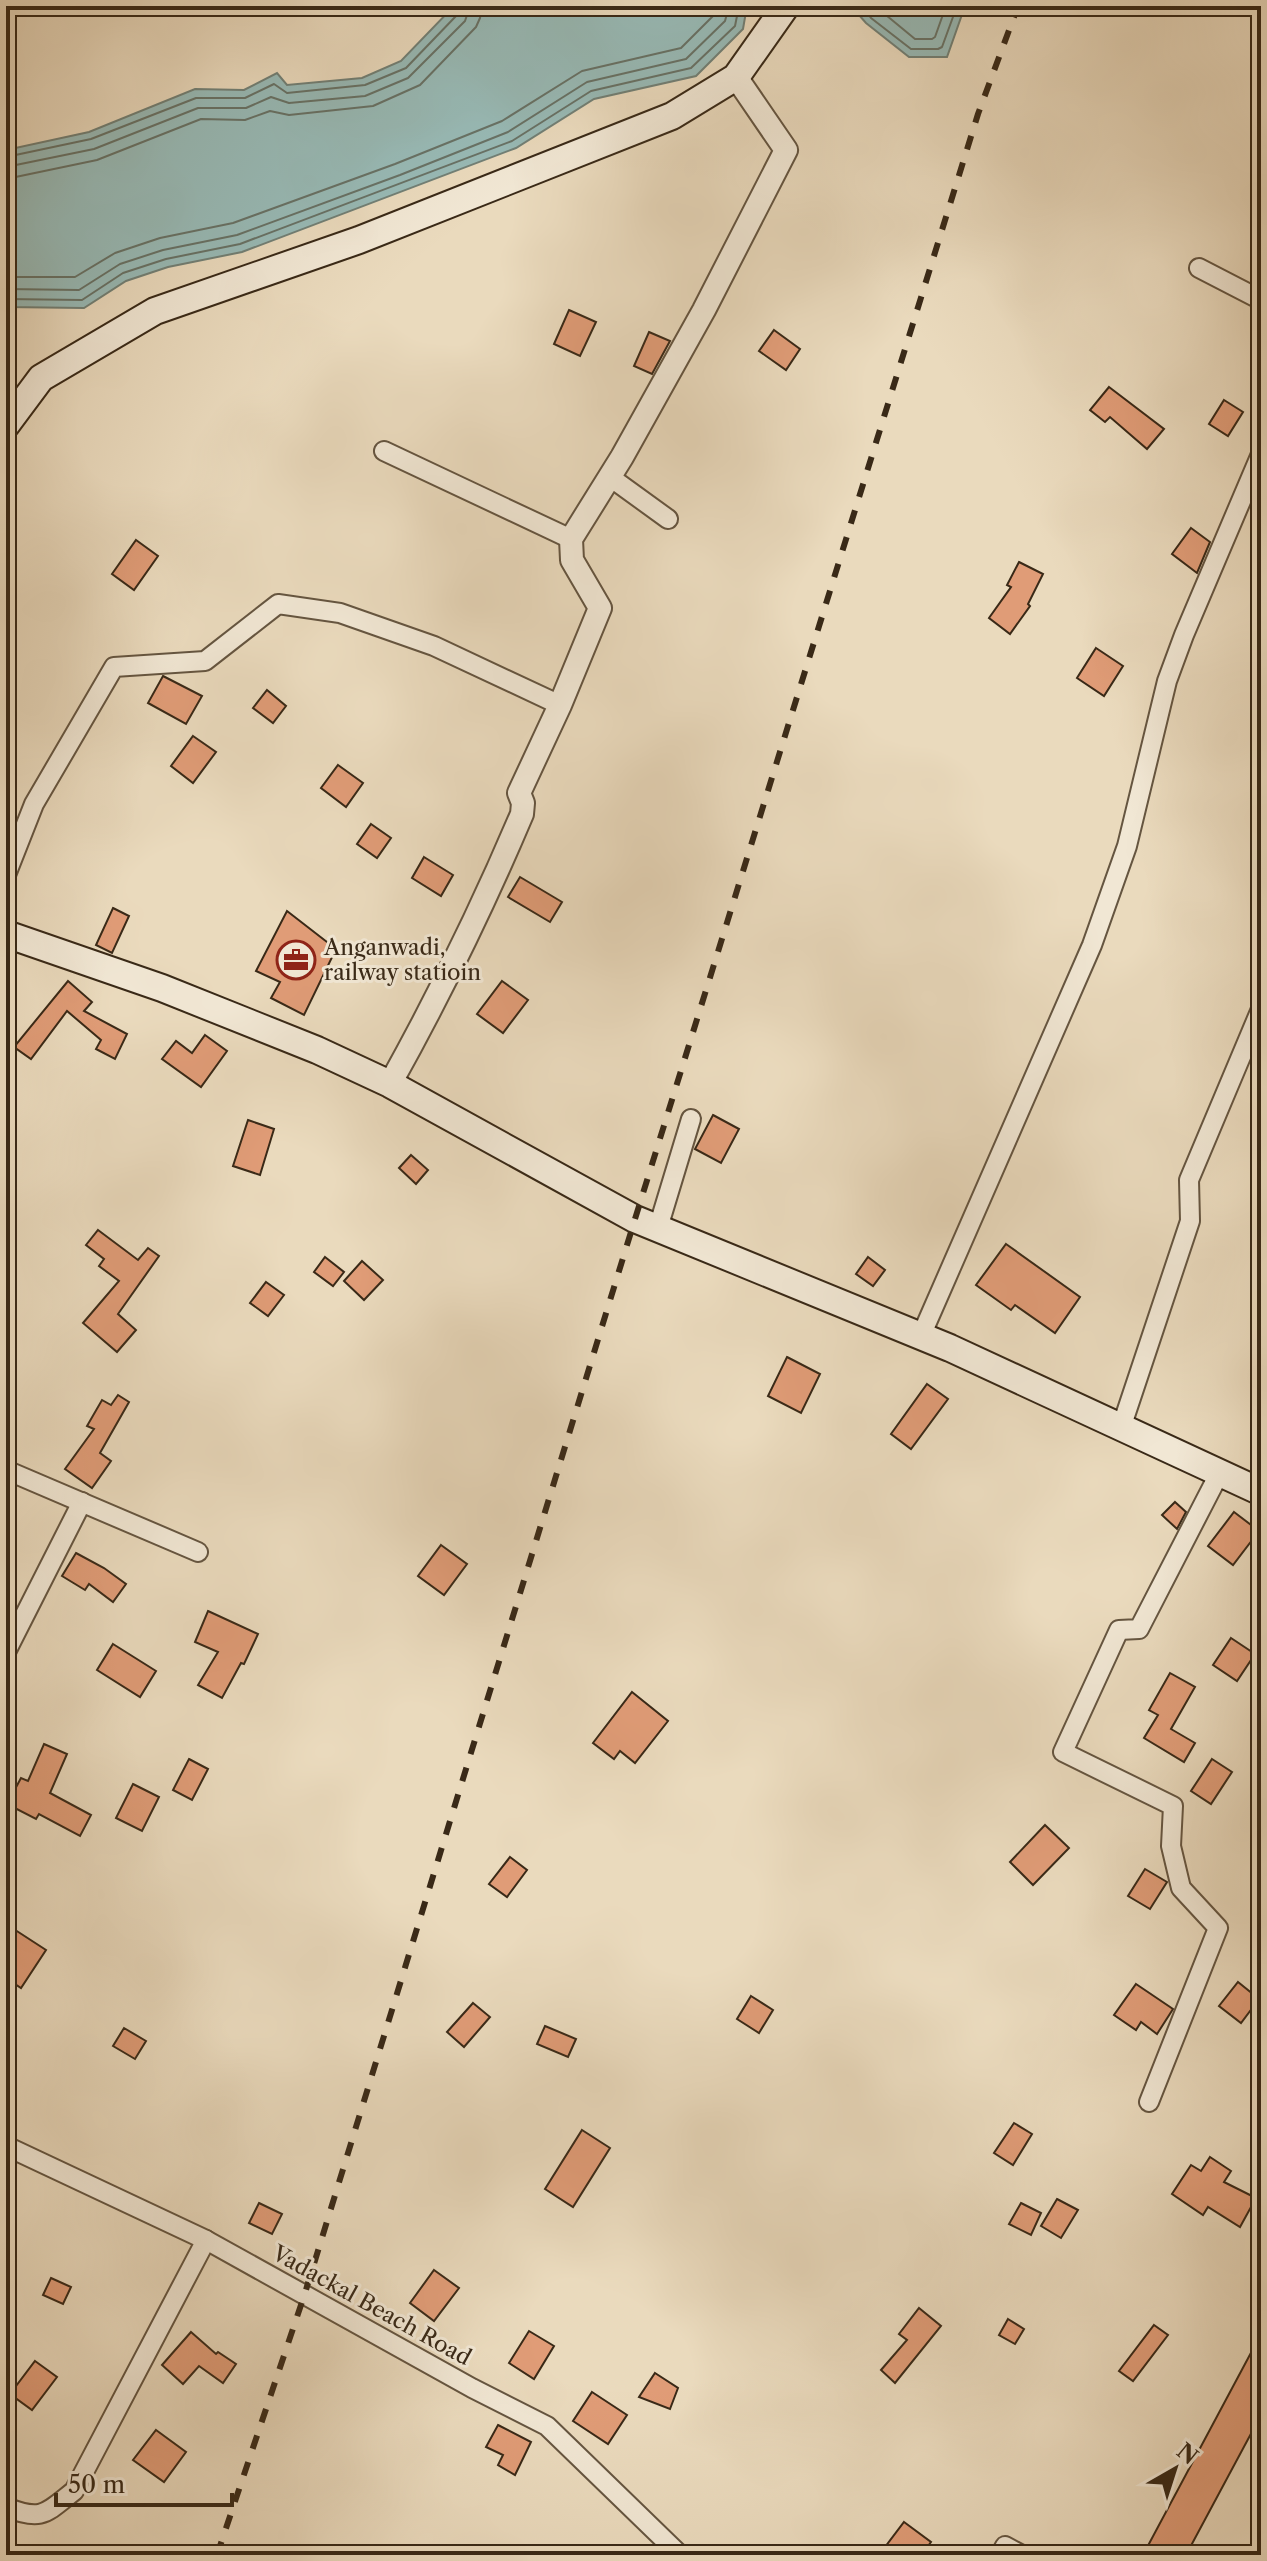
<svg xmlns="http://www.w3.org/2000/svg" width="1267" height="2561" font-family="'Libre Caslon Text',serif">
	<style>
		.water { fill: #98bab6; stroke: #728076; stroke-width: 2 }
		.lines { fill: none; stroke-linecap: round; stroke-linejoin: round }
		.shore { stroke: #687266; stroke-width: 2 }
		.building { fill: #e09c77; stroke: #392917; stroke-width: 2 }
		.minor-casing { stroke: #655540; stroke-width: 22 }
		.tertiary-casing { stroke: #655540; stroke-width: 26 }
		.secondary-casing { stroke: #392917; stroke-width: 30 }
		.minor { stroke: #f1e7d4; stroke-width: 18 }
		.tertiary { stroke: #f1e7d4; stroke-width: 22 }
		.secondary { stroke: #f1e7d4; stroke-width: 26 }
		.rail { stroke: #392917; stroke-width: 6; stroke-dasharray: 14 14; stroke-linecap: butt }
		.labels { text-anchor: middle; stroke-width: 6; stroke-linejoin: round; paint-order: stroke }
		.poi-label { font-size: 22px; fill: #392917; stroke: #f1e7d4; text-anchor: start }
		.street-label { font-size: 22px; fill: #392917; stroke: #f1e7d4 }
	</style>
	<rect width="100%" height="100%" fill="#eadabd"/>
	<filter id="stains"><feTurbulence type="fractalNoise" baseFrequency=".0025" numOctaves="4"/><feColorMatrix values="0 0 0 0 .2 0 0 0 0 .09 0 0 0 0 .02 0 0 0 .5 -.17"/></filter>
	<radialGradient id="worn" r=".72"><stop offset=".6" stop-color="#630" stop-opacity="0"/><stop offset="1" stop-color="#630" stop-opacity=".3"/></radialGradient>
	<g class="water">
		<path d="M454,6H747L743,29L696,76L594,99L516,148L242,252L168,267L126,281L84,308L6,307V150L89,132L195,89L244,90L277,73L287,85L362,78L401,61Z"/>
		<path d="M851,6H965L947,57H909L866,23Z"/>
	</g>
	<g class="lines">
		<g class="shore">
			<path d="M862,6L871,18L911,49H938L942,47L957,6"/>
			<path d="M875,6L915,39H932L935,37L946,6"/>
			<path d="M6,157L91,139L196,98H245L274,84L287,93L365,85L406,68L457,15L460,6"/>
			<path d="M6,167L94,149L198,108H246L271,97L289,103L365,96L408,78L465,21L470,6"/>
			<path d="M6,179L97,160L201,119L245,120L270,111L289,115L373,106L420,85L476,27L480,18L482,6"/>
			<path d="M6,277H75L115,253L160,238L233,223L395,164L502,121L582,71L681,48L714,15L717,6"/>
			<path d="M6,289L79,290L120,264L163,250L237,235L400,175L508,132L587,82L686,59L725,21L729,6"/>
			<path d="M6,299L82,300L123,273L166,259L240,244L512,141L591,91L691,68L735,26L739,6"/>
		</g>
	</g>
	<g class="building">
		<path d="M569,310L596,322L580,356L554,344Z"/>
		<path d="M774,330L800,349L786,370L759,351Z"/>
		<path d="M649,332L670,341L652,374L634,366Z"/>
		<path d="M1109,387L1164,429L1147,449L1110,417L1105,422L1090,410Z"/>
		<path d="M1224,400L1243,412L1228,436L1209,424Z"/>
		<path d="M1191,528L1210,542L1197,573L1172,554Z"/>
		<path d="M136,540L158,556L134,590L112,574Z"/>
		<path d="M1019,562L1043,574L1028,604L1030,606L1010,634L989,618L1011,587L1007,585Z"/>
		<path d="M1096,648L1123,666L1104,696L1077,678Z"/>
		<path d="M163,676L202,696L186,724L148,703Z"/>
		<path d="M267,690L286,706L273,723L253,708Z"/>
		<path d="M193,736L216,752L193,783L171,766Z"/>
		<path d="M338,765L363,783L346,807L321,788Z"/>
		<path d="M371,824L391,838L377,858L357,844Z"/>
		<path d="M424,857L453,875L441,896L412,878Z"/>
		<path d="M520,877L562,902L550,922L508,897Z"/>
		<path d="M113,908L129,916L112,953L96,945Z"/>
		<path d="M287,911L336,949L304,1015L271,998L280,982L256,971Z"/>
		<path d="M68,981L92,1002L84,1011L127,1034L115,1059L96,1049L101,1040L67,1011L31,1059L14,1047Z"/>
		<path d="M502,981L528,1000L503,1033L477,1014Z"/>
		<path d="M205,1035L227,1051L201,1087L162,1059L176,1041L192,1053Z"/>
		<path d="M713,1115L739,1129L721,1163L695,1149Z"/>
		<path d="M248,1120L274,1129L260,1175L233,1166Z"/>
		<path d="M411,1155L428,1170L416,1184L399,1168Z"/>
		<path d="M98,1230L138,1260L148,1248L159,1256L118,1314L136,1330L117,1352L83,1323L119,1281L99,1266L104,1259L86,1245Z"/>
		<path d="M1006,1244L1080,1297L1055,1333L1015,1305L1011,1310L976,1285Z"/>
		<path d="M325,1257L344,1272L333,1286L314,1272Z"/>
		<path d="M868,1257L885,1270L873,1286L856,1274Z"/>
		<path d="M362,1261L383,1280L364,1300L344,1281Z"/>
		<path d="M266,1282L284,1295L268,1316L250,1303Z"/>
		<path d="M787,1357L820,1374L801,1413L768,1396Z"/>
		<path d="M927,1384L948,1399L911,1449L891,1434Z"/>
		<path d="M118,1395L129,1402L100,1453L111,1461L92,1488L65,1469L94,1429L87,1426L102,1400L111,1405Z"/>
		<path d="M1175,1502L1186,1512L1177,1529L1162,1515Z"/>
		<path d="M1234,1512L1259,1531L1233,1565L1208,1546Z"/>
		<path d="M441,1545L467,1564L444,1595L418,1576Z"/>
		<path d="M76,1553L104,1568L126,1584L113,1602L89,1584L85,1590L62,1576Z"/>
		<path d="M208,1611L258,1634L244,1664L241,1663L222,1698L198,1685L218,1652L195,1642Z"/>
		<path d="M1231,1638L1255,1654L1237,1681L1213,1665Z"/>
		<path d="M113,1644L156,1671L140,1697L97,1670Z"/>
		<path d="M1170,1673L1195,1687L1171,1729L1195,1743L1184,1762L1144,1738L1158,1715L1149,1710Z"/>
		<path d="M632,1692L668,1721L635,1763L620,1751L614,1759L593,1743Z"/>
		<path d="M44,1744L67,1754L50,1793L91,1815L80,1836L39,1814L36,1819L7,1804L21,1778L28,1781Z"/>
		<path d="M189,1759L208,1769L192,1800L173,1790Z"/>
		<path d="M1212,1759L1232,1772L1211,1804L1191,1791Z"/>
		<path d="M133,1784L159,1797L142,1831L116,1818Z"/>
		<path d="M1045,1825L1069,1848L1033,1885L1010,1862Z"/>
		<path d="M510,1857L527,1870L507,1897L489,1884Z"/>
		<path d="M1145,1869L1167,1882L1150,1909L1128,1896Z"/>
		<path d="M6,1924L46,1950L21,1988L6,1978Z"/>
		<path d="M1238,1982L1259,1999L1241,2023L1219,2006Z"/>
		<path d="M1136,1984L1173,2009L1157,2034L1141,2022L1136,2030L1114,2015Z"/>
		<path d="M751,1996L773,2010L759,2033L737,2019Z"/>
		<path d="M473,2003L490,2017L464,2047L447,2032Z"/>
		<path d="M545,2026L576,2039L568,2057L537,2044Z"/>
		<path d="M124,2028L146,2041L135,2059L113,2046Z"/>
		<path d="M1014,2123L1032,2134L1013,2165L994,2153Z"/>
		<path d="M582,2130L610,2148L573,2207L545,2189Z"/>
		<path d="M1210,2157L1231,2171L1224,2182L1256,2198L1240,2227L1208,2207L1203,2215L1172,2194L1191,2165L1201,2171Z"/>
		<path d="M1057,2199L1078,2210L1061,2238L1041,2226Z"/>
		<path d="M259,2203L282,2214L272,2234L249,2223Z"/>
		<path d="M1021,2203L1041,2213L1031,2235L1009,2224Z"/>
		<path d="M434,2270L459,2288L434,2321L410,2303Z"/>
		<path d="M51,2278L71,2287L63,2304L43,2295Z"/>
		<path d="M919,2308L941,2326L895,2383L881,2370L907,2340L899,2334Z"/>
		<path d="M1008,2319L1024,2329L1015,2344L999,2335Z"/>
		<path d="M1154,2325L1168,2335L1133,2381L1119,2371Z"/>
		<path d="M529,2331L554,2346L534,2379L509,2363Z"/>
		<path d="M191,2332L216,2354L218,2352L236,2364L223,2383L199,2366L183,2384L162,2365Z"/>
		<path d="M1261,2334V2415L1186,2555H1143Z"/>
		<path d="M35,2361L57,2377L32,2410L10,2394Z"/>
		<path d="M655,2373L678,2388L670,2409L639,2397Z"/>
		<path d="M592,2392L627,2415L608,2444L573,2421Z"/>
		<path d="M498,2425L531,2442L515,2475L498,2465L503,2455L486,2447Z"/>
		<path d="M156,2430L186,2452L164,2482L133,2460Z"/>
		<path d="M904,2522L931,2542L921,2555H896L885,2547Z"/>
	</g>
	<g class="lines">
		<g class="minor-casing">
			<g id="minor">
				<path d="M1199,268L1261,300"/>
				<path d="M384,451L571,539"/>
				<path d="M610,477L668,519"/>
				<path d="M6,875L34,804L114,667L205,661L278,604L340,613L434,646L560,705"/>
				<path d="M658,1228L691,1119"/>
				<path d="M921,1336L1092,945L1127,846L1167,681L1184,635L1261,454"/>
				<path d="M1121,1428L1190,1221L1189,1180L1261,1009"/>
				<path d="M6,1470L198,1552"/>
				<path d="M6,1652L82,1502"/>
				<path d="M1149,2102L1218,1928L1181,1888L1171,1846L1173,1806L1063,1752L1119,1630L1139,1629L1220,1472"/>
				<path d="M6,2146L206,2240L472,2388L547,2426L680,2555"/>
				<path d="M6,2507C42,2522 46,2513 74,2491L206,2240"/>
				<path d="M1000,2555L1005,2546L1022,2555"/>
			</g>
		</g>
		<g class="tertiary-casing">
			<path id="tertiary" d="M390,1084C439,996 483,906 522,814L523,803L519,793L560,705L600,608L572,560L571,539L622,457L704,310L786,150L736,77"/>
		</g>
		<g class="secondary-casing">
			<g id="secondary">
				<path d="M6,425L41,378L155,311L359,240L672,116L736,77L786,6"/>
				<path d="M6,934L162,988L317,1050L390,1084L635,1219L950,1348L1261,1492"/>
			</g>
		</g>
		<use href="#minor" class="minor"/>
		<use href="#tertiary" class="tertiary"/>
		<use href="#secondary" class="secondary"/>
		<path class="rail" d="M217,2555L305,2293L635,1219L978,114L1018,6"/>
	</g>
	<defs>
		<g id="office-ring" transform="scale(2)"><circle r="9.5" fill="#f1e7d4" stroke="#8f2418" stroke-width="1.5"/><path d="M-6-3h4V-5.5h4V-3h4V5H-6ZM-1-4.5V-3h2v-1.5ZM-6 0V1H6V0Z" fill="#8f2418"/></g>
	</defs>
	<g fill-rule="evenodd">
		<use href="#office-ring" x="296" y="960"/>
	</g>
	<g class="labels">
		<g class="poi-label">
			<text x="324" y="955">Anganwadi,<tspan x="324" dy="25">railway statioin</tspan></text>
		</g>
		<g class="street-label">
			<text transform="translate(372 2305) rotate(29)" y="8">Vadackal Beach Road</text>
		</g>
	</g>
	<rect width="1267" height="2561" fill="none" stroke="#eadabd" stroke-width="32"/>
	<rect x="8" y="8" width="1251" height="2545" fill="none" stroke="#392917" stroke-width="4"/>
	<rect x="16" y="16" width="1235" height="2529" fill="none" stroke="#392917" stroke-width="2"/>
	<g transform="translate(1175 2469) rotate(39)" stroke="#f1e7d4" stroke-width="6" paint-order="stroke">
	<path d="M0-6L14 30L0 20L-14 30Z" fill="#392917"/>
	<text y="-12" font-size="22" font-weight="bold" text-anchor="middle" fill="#392917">N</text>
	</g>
	<path d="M56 2493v12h176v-12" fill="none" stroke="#392917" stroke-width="4"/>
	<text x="68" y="2493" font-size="24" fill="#392917" stroke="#f1e7d4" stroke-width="6" paint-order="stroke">50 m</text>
	<rect width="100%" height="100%" filter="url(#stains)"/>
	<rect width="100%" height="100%" fill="url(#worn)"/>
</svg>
